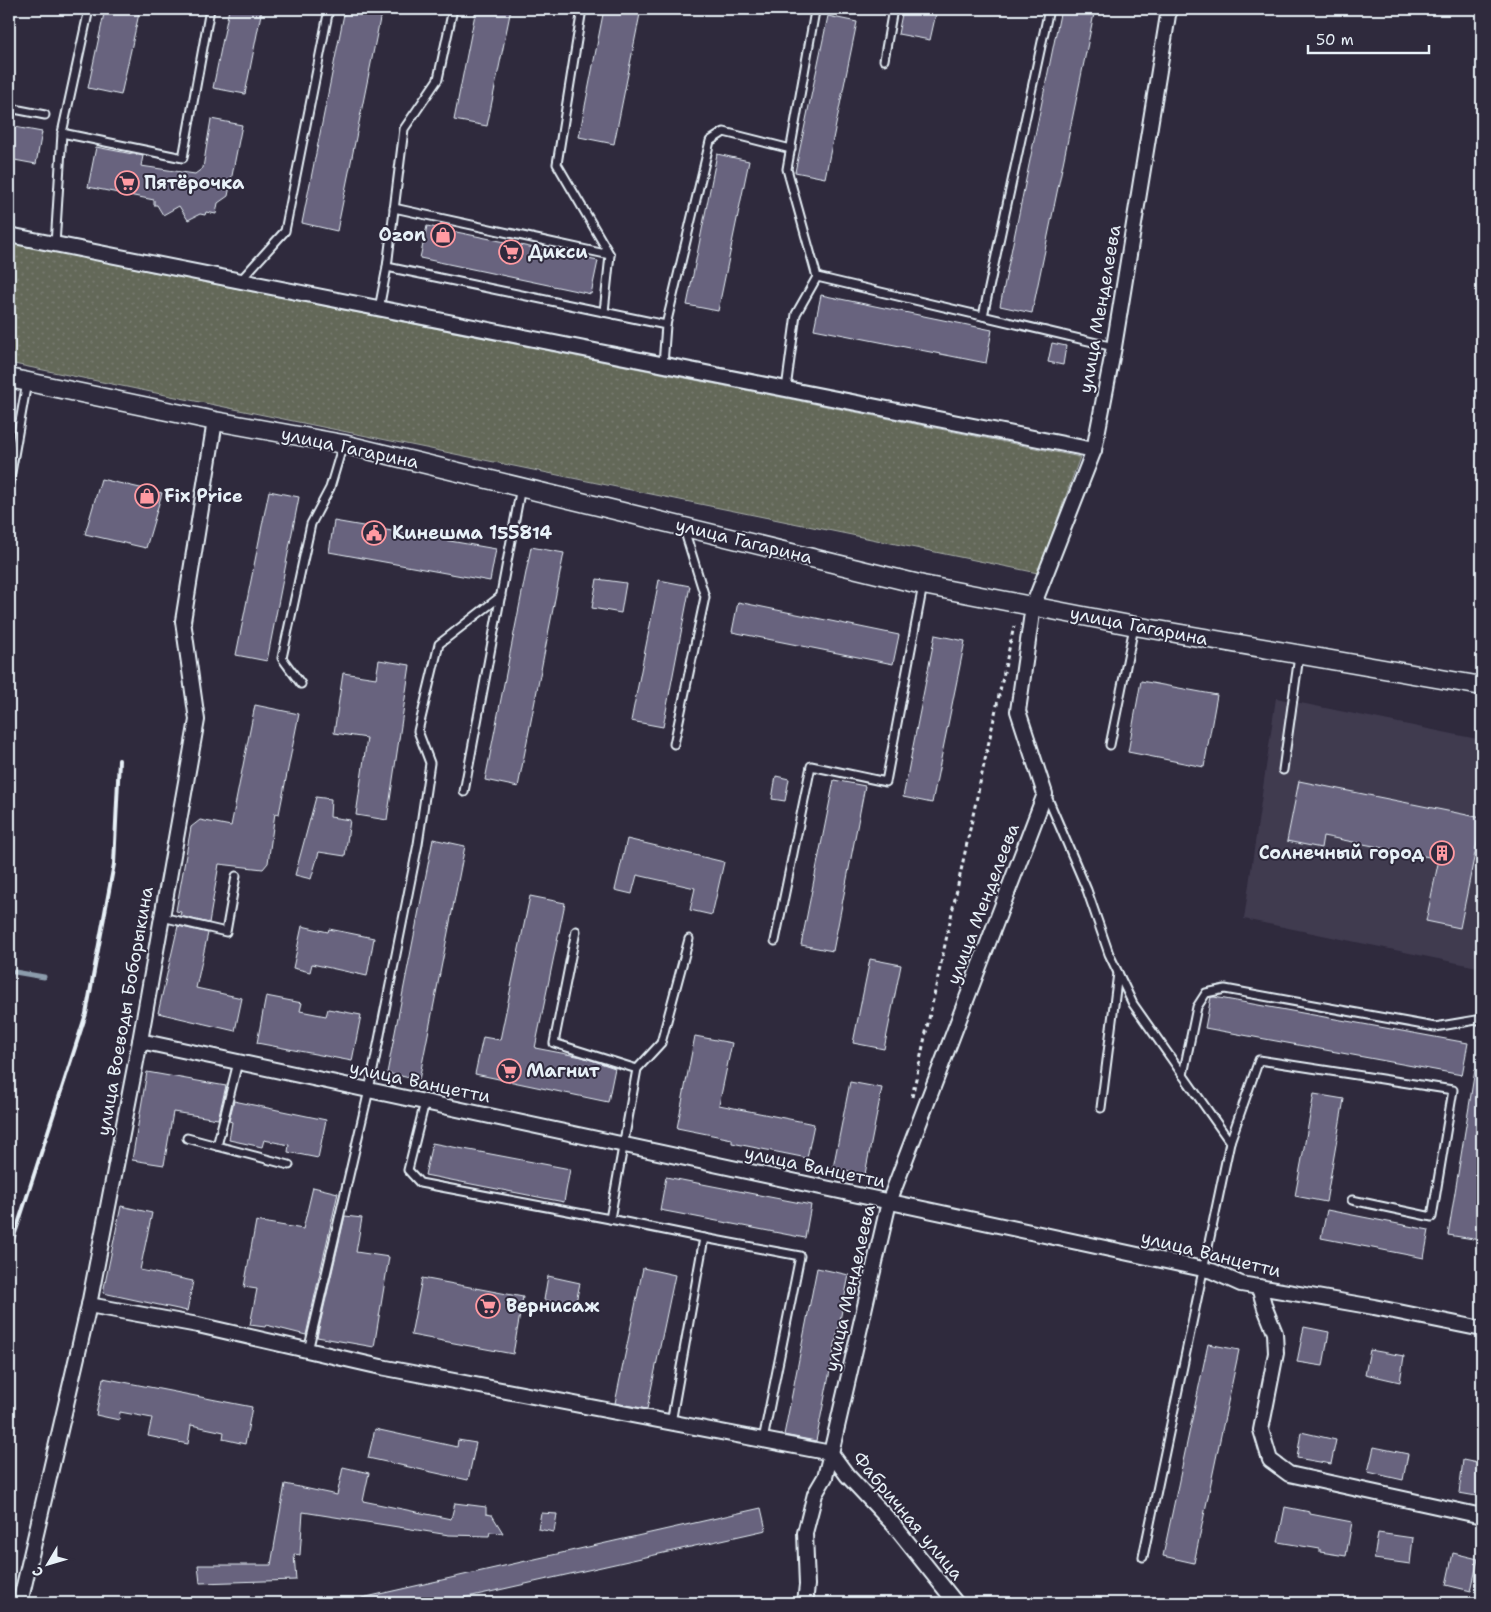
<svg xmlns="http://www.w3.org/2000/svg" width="1491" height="1612" font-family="'Shantell Sans',sans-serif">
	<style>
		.built { fill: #403b50 }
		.park { fill: url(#park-dots); stroke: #a6aca8 }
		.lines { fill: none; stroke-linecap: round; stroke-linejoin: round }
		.stream { stroke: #8c9cac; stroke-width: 5 }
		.building { fill: #68637e; stroke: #e8f1f8 }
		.service-casing { stroke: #e8f1f8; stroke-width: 11 }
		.minor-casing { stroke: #e8f1f8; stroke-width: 18 }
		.tertiary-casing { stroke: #e8f1f8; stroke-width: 21 }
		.path { stroke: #e8f1f8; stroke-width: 3; stroke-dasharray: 4 4; stroke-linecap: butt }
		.service { stroke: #2f2a3d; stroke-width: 7 }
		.minor { stroke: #2f2a3d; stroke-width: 14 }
		.tertiary { stroke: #2f2a3d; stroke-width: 18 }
		.rail { stroke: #e8f1f8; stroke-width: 4 }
		.labels { text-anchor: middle; stroke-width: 4; stroke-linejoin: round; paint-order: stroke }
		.poi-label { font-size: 18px; font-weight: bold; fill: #e8f1f8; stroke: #2f2a3d; text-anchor: start }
		.street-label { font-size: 18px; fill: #e8f1f8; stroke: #2f2a3d }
	</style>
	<defs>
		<pattern id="park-dots" width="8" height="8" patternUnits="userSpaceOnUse" patternTransform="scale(1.25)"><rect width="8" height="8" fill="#636759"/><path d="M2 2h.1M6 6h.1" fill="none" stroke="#797d72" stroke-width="1.8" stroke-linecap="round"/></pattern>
	</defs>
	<rect width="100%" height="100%" fill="#2f2a3d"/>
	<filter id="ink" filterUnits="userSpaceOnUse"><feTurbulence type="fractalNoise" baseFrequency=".02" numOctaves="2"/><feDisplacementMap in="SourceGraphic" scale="10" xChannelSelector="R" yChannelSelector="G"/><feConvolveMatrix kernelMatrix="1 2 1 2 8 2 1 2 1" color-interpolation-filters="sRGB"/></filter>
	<g filter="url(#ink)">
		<path class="built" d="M1276,698L1482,740V968L1244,919Z"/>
		<path class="park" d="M9,243L1080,457L1038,573L9,363Z"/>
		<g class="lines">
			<path class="stream" d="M9,971L44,977"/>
		</g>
		<g class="building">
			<path d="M105,9H140L121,95L88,88Z"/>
			<path d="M229,9H262L245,94L213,88Z"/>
			<path d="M345,9H382L337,231L302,223Z"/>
			<path d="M476,9H511L487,126L454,120Z"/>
			<path d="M604,9H641L614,144L579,137Z"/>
			<path d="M903,9H937L930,40L898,34Z"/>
			<path d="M1061,9H1095L1032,313L1000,306Z"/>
			<path d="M828,16L857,22L825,178L795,172Z"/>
			<path d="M211,119L242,125L228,196L218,203L216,214L206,212L205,215L200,214L188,220L179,206L163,215L157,205H154V200L88,187L96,147L143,156L141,166L195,174L203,168Z"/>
			<path d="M9,126L42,132L36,164L9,159Z"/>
			<path d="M717,154L749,161L718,311L687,305Z"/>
			<path d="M427,226L598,261L591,294L420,258Z"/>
			<path d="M821,295L992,330L986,363L814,329Z"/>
			<path d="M1052,343L1066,346L1063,365L1048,362Z"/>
			<path d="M101,479L162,493L146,548L85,534Z"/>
			<path d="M269,491L299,497L267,661L236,655Z"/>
			<path d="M334,521L496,549L490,581L329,552Z"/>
			<path d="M531,547L564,553L518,787L485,780Z"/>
			<path d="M597,579L626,583L621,613L592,608Z"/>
			<path d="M659,580L690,586L663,727L631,721Z"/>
			<path d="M738,602L899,635L893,664L732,632Z"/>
			<path d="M935,635L965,641L932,803L903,797Z"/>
			<path d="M379,660L410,665L387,820L356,815L367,738L334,733L343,673L376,678Z"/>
			<path d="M1141,681L1217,695L1204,767L1128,752Z"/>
			<path d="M255,705L299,714L279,814L275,813L268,863L263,869L219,864L209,923L180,916L181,912L176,911L191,827L200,820L231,826Z"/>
			<path d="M776,776L789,779L785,801L772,799Z"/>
			<path d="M834,780L865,786L833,951L801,945Z"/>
			<path d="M1299,781L1482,818L1460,928L1426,921L1439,859L1323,836L1321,848L1287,841Z"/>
			<path d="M316,797L331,799L330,817L350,820L345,856L319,852L311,879L295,875Z"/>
			<path d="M433,839L465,846L419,1080L387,1073Z"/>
			<path d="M627,839L724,862L712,915L690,910L695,888L637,875L632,894L615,890Z"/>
			<path d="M530,896L565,903L535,1048L582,1057L615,1068L608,1102L475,1074L483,1037L500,1040Z"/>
			<path d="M178,926L208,933L196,988L242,998L235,1031L158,1013Z"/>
			<path d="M302,926L328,932L329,929L374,938L367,976L312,964L310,972L293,968Z"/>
			<path d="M870,959L901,965L884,1049L853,1043Z"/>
			<path d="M266,996L302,1003L300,1011L326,1016L328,1009L361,1015L352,1061L257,1043Z"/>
			<path d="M1211,997H1214L1468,1043L1462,1075L1205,1028Z"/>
			<path d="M695,1036L732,1043L719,1105L814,1124L807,1158L732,1143V1139L677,1128Z"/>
			<path d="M1475,1070H1482V1226L1480,1240L1448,1235Z"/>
			<path d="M147,1072L226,1086L218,1119L173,1112L164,1165L132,1160Z"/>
			<path d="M850,1082L882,1088L865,1174L833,1168Z"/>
			<path d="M1314,1094L1344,1099L1326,1202L1295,1196Z"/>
			<path d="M234,1101L326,1120L318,1158L288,1152L289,1145L264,1140L262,1147L229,1140L232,1122L229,1121Z"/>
			<path d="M432,1143L570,1169L564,1202L425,1175Z"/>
			<path d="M666,1177L811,1205L805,1238L660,1210Z"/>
			<path d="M313,1187L338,1193L306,1335L266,1325L265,1327L250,1325L257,1289L244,1287L256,1221L303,1229Z"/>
			<path d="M121,1206L152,1213L140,1270L193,1281L187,1311L103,1293Z"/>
			<path d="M1327,1210L1429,1230L1424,1258L1321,1238Z"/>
			<path d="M345,1216L362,1218L356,1252L389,1257L374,1347L317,1337Z"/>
			<path d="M643,1268L675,1275L647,1409L615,1403Z"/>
			<path d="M817,1268L849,1275L816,1441L784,1435Z"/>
			<path d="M548,1276L580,1283L575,1307L544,1300Z"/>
			<path d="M422,1278L523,1297L513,1354L411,1335Z"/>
			<path d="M1304,1327L1329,1332L1323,1366L1297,1362Z"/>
			<path d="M1208,1344L1239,1350L1194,1563L1163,1556Z"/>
			<path d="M1370,1350L1404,1356L1400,1382L1365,1374Z"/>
			<path d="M103,1378L252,1407L245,1444L223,1439L224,1432L191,1425L188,1444L148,1436L152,1418L120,1412L119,1420L96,1415Z"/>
			<path d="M375,1429L457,1447L458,1440L476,1443L468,1480L368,1458Z"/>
			<path d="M1301,1432L1336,1440L1331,1464L1297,1458Z"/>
			<path d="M1374,1447L1408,1454L1403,1480L1368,1472Z"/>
			<path d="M1463,1460L1482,1464V1497L1459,1493Z"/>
			<path d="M343,1467L369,1473L363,1501L451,1519L455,1503L486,1507V1514L492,1515L503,1533L490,1532L489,1536L449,1535L303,1512L300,1555L294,1554L296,1580L200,1583L198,1565H271L285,1484L337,1495Z"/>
			<path d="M1285,1507L1310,1512V1514L1352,1522L1346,1556L1320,1552V1549L1278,1542Z"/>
			<path d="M761,1508L766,1530L441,1603H363L362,1598Z"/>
			<path d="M541,1513L557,1514L554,1532L538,1529Z"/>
			<path d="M1378,1533L1413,1538L1410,1564L1374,1559Z"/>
			<path d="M1453,1553L1478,1559L1471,1591L1446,1585Z"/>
		</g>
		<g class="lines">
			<g class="service-casing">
				<g id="service">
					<path d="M582,9L557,164L610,255L604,312"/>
					<path d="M815,11L787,169L817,277L1114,347"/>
					<path d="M884,60L893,9"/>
					<path d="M9,108L45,115"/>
					<path d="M62,133L183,158L210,9"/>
					<path d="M394,208L610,255"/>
					<path d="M55,245L62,133L89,9"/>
					<path d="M387,267L404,129L438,79L453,9"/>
					<path d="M240,281L285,231L329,9"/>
					<path d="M379,309L387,267L666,325L663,365"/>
					<path d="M983,316L1049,9"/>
					<path d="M666,325L710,141L724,132L791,149"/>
					<path d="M786,389L796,314L817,277"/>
					<path d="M9,484L27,382"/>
					<path d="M301,684L282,658L311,524L330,488L343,444"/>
					<path d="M674,744L705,597L684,529"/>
					<path d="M1110,745L1134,627"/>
					<path d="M1283,770L1299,656"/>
					<path d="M464,792L521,487"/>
					<path d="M1046,794L1087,890L1109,954L1133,1004L1230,1142L1143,1557"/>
					<path d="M162,917L226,932L236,876"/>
					<path d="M576,931L554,1043L637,1069L610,1219L704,1238"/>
					<path d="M775,941L811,766L886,782L923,585"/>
					<path d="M238,1062L217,1146L289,1165"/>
					<path d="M637,1069L661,1043L689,939"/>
					<path d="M1183,1075L1197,1007L1206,993L1225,989L1435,1027L1482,1019"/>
					<path d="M425,1102L408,1170L420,1183L610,1219"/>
					<path d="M1101,1108L1118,973"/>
					<path d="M187,1138L217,1146"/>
					<path d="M1230,1142L1259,1060L1453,1090L1432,1217L1352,1200"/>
					<path d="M308,1351L369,1090L418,844L430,763L418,731L439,644L501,596"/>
					<path d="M671,1423L704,1238L800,1256L763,1440"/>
				</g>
			</g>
			<g class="minor-casing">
				<g id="minor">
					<path d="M9,235L1094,450"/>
					<path d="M140,1041L1203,1269L1212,1271L1241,1284L1374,1307L1482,1329"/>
					<path d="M1259,1287L1265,1308L1275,1333L1276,1353L1261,1430L1270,1460L1289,1474L1482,1516"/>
					<path d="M89,1305L198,1325L381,1367L831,1453L847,1475L893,1524L956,1603"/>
					<path d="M20,1603L89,1305L140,1041L197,720L183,621L215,421"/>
					<path d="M805,1603L807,1585L805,1533L815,1494L825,1477L831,1453L889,1202L1045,794L1018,711L1033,606L1094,450L1114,347L1169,9"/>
				</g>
			</g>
			<g class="tertiary-casing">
				<path id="tertiary" d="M9,378L215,421L343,444L923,585L1135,626L1482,686"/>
			</g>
			<path class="path" d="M912,1097L1014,626"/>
			<use href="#service" class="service"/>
			<use href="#minor" class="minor"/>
			<use href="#tertiary" class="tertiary"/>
			<path class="rail" d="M9,1252L86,1014L114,864L119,760"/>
		</g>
	</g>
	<defs>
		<g id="supermarket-ring" transform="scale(1.25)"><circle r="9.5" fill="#2f2a3d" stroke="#ff9aa2" stroke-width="1.5"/><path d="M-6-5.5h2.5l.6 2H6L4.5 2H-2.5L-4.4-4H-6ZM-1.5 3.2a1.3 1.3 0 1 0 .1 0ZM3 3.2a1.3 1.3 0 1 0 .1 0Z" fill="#ff9aa2"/></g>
		<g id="shop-ring" transform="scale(1.25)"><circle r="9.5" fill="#2f2a3d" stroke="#ff9aa2" stroke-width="1.5"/><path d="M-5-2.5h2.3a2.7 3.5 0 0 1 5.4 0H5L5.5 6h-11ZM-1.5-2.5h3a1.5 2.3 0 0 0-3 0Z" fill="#ff9aa2"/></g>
		<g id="civic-ring" transform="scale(1.25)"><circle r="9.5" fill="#2f2a3d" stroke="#ff9aa2" stroke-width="1.5"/><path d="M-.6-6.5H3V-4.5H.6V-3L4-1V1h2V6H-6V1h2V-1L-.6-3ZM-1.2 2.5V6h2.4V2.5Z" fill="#ff9aa2"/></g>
		<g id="building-ring" transform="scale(1.25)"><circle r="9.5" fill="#2f2a3d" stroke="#ff9aa2" stroke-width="1.5"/><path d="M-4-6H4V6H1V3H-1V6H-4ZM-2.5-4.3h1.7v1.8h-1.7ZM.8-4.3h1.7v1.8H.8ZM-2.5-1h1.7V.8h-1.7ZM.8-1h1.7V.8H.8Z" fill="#ff9aa2"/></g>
	</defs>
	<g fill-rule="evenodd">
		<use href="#supermarket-ring" x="127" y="183"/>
		<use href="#shop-ring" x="443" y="235"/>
		<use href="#supermarket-ring" x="511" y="252"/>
		<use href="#shop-ring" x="147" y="496"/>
		<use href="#civic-ring" x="374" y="533"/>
		<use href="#building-ring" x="1442" y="853"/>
		<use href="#supermarket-ring" x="509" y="1071"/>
		<use href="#supermarket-ring" x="488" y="1306"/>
	</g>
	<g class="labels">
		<g class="poi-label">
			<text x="144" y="189">Пятёрочка</text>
			<text x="426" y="241" text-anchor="end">Ozon</text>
			<text x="528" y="258">Дикси</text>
			<text x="164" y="502">Fix Price</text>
			<text x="392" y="539">Кинешма 155814</text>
			<text x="1424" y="859" text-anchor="end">Солнечный город</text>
			<text x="526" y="1077">Магнит</text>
			<text x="506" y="1312">Вернисаж</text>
		</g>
		<g class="street-label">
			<text transform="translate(1100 309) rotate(-80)" y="6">улица Менделеева</text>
			<text transform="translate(350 448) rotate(12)" y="6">улица Гагарина</text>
			<text transform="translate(744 541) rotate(14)" y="6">улица Гагарина</text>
			<text transform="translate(1139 626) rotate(11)" y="6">улица Гагарина</text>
			<text transform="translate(983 904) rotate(-69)" y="6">улица Менделеева</text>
			<text transform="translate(125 1011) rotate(-80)" y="6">улица Воеводы Боборыкина</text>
			<text transform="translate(420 1082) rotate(12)" y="6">улица Ванцетти</text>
			<text transform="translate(815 1167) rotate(12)" y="6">улица Ванцетти</text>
			<text transform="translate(1211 1254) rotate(14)" y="6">улица Ванцетти</text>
			<text transform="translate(850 1288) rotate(-77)" y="6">улица Менделеева</text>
			<text transform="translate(908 1516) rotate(50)" y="6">Фабричная улица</text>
		</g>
	</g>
	<rect width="1491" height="1612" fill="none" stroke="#2f2a3d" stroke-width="30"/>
	<rect x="15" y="15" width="1461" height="1582" fill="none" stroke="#e8f1f8" stroke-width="2" filter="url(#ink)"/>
	<g transform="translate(48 1564) rotate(232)" stroke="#2f2a3d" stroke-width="4" paint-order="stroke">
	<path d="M0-4L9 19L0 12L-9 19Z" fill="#e8f1f8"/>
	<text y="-8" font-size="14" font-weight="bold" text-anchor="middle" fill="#e8f1f8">С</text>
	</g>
	<path d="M1308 45v8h121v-8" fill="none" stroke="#e8f1f8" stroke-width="2.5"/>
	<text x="1316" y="45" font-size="15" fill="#e8f1f8" stroke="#2f2a3d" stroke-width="4" paint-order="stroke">50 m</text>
</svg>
